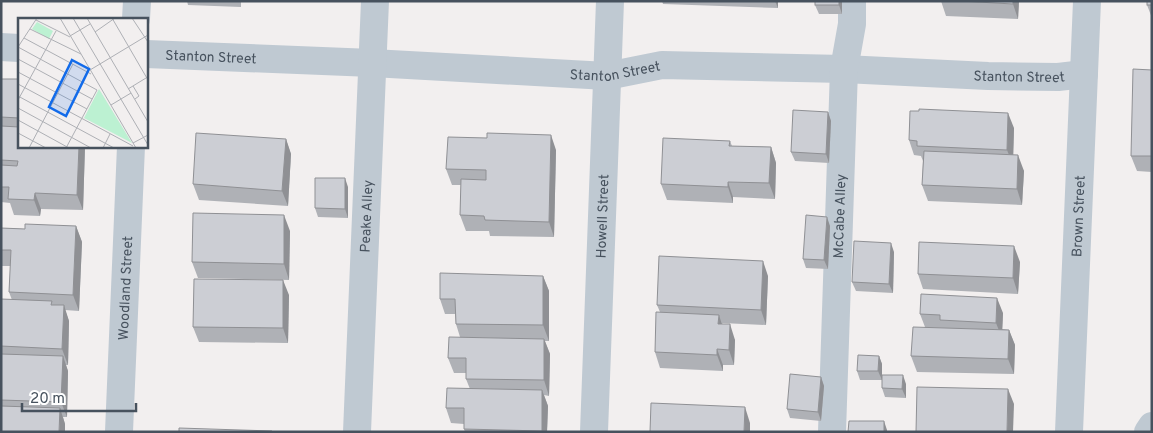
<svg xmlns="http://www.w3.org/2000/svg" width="1153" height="433" font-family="Overpass,sans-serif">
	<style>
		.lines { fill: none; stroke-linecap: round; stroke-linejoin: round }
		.minor { stroke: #bfc9d2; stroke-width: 28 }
		.wall { fill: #afb1b6 }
		.shaded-wall { fill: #8f9094 }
		.building { fill: #ccced4; stroke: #8f9094 }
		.labels { text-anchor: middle; stroke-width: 4; stroke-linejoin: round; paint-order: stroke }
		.street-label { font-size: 14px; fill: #47525e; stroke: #fff }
		.inset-road { fill: none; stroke: #aeb0b5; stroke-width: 1 }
		.view { fill: #126bea; fill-opacity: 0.15; stroke: #126bea; stroke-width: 2.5 }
		.inset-edge { fill: none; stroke: #47525e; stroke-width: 2.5 }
	</style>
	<rect width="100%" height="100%" fill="#f2efef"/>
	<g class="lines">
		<g class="minor">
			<path d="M136,19L137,1"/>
			<path d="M1,47L19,48"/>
			<path id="s1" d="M146,54L372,63L607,76L662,65L844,69L988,76L1058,77L1084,74"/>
			<path id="s2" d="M119,432L131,146"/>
			<path id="s3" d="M357,432L375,1"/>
			<path id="s4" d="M594,432L610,1"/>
			<path id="s5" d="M832,432L844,69L852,24V1"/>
			<path id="s6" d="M1069,432L1087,1"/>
			<path d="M1148,432L1152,426"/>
		</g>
	</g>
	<g class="wall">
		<path d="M187,1H241V7L188,5Z"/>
		<path d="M662,1H778V8L663,4Z"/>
		<path d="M815,1H842V14H819L815,5Z"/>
		<path d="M941,1H1019L1018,19L946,16Z"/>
		<path d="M1152,1V18L1147,5Z"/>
		<path d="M1152,70V172L1137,171L1131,156Z"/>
		<path d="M1,79H19V146H85L83,210L41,209L40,216L14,215L10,203L1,202Z"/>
		<path d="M828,112L831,121L829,163L795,161L791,152Z"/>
		<path d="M1014,128L1013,155L1024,171L1022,205L928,201L922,185L923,161L921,156L914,155L909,140Z"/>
		<path d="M286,139L291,154L288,206L199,200L193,184Z"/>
		<path d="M730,141L732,146L771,147L776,163L775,199L733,197V203L667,200L661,184Z"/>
		<path d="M556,150L554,237L490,236L489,231H466L460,215L461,185H452L446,169Z"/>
		<path d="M348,187V218L318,217L315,208Z"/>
		<path d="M76,226L82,242L79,311L65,310L69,321L68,365H66L68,371L67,417H63L65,424L1,432V299L12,300L9,292L11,266H1V228L25,229Z"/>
		<path d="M830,226L828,269L806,268L803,259Z"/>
		<path d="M290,231L289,280L198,278L192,262Z"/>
		<path d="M894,252L893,293L856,291L852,282Z"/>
		<path d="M1020,262L1018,294L923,289L918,274Z"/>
		<path d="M543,276L549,291V341H545L550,354L549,396L544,395L548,406L547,432H465L464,429V424L451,423L446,408L470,389L466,379V373H454L448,358L460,337L456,324L455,314H445L440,299Z"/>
		<path d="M768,276L766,325L722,323L735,340L734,365H723V371L660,368L655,352L660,312L657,305Z"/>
		<path d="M289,295L288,343L199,342L193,327Z"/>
		<path d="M1003,313L1002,329L1009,330L1015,345L1014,374L917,372L911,356L925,327L920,314Z"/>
		<path d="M879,356L882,364V380H860L857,371Z"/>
		<path d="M821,377L824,386L821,421L790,418L787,409Z"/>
		<path d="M906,384V398L885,397L882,388Z"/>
	</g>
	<g class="shaded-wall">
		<path d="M775,1H778V8Z"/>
		<path d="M839,1H842V14L839,5Z"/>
		<path d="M1013,1H1019L1018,19L1013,4Z"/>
		<path d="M828,112L831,121L829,163L826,154Z"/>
		<path d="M1008,113L1014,128L1013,165L1007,150Z"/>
		<path d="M551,135L556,150L554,237L549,222Z"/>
		<path d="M286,139L291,154L288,206L282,191Z"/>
		<path d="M79,146H85L83,210L77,195Z"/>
		<path d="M771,147L776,163L775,199L769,183Z"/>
		<path d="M1018,155L1024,171L1022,205L1017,189Z"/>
		<path d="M345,178L348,187V218L345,209Z"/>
		<path d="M728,182L733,197V203L728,187Z"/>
		<path d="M35,193L41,209L40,216L34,200Z"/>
		<path d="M284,215L290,231L289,280L284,264Z"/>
		<path d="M827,217L830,226L828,269L824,260Z"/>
		<path d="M76,226L82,242L79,311L73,295Z"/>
		<path d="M891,243L894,252L893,293L889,284Z"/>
		<path d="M1014,246L1020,262L1018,294L1013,278Z"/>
		<path d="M763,261L768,276L766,325L761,310Z"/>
		<path d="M543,276L549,291V341L543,325Z"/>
		<path d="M283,280L289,295L288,343L283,328Z"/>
		<path d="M997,298L1003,313L1002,338L996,323Z"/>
		<path d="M64,305L69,321L68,365L62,349Z"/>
		<path d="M719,315L724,331L718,324Z"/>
		<path d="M730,324L735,340L734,365L729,350Z"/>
		<path d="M1009,330L1015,345L1014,374L1008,359Z"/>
		<path d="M544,339L550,354L549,396L544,380Z"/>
		<path d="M717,349L723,365V371L717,355Z"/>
		<path d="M63,356L68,371L67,417L61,402Z"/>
		<path d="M879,356L882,364V380L878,371Z"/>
		<path d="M903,375L906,384V398L902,389Z"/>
		<path d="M821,377L824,386L821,421L818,412Z"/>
		<path d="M1008,389L1014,404L1013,432H1007Z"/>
		<path d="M542,390L548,406L547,432H542Z"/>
		<path d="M745,407L750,423V432H744Z"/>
		<path d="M60,408L65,424V432H59Z"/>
		<path d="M884,421L887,430V432H884Z"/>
	</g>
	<g class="building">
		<rect x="815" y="1" width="24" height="4"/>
		<path d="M960,1H1013V4Z"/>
		<rect x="1147" y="1" width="5" height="4"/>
		<path d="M1133,69L1152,70V156H1131Z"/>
		<path d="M1,79H19V118L1,117Z"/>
		<path d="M919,109L1008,113L1007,150L917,146V141L909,140L910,111H919Z"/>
		<path d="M793,110L828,112L826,154L791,152Z"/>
		<path d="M1,126L19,127V146H79L77,195L35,193L34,200L8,199L9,187H1V165L17,166L18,161L1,160Z"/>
		<path d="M196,133L286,139L282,191L193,184Z"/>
		<path d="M487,133L551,135L549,222L485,220L484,216L460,215L461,179L486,180V170L446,169L448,137L487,138Z"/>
		<path d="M663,138L730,141L729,146L771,147L769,183L728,182V187L661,184Z"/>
		<path d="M924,151L1018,155L1017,189L922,185Z"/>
		<path d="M315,178H345V209L315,208Z"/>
		<path d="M193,213L284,215V264L192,262Z"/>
		<path d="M806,215L827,217L824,260L803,259Z"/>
		<path d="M25,224L76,226L73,295L9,292L11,250H1V228L25,229Z"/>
		<path d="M854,241L891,243L889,284L852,282Z"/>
		<path d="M919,242L1014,246L1013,278L918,274Z"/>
		<path d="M659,256L763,261L761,310L657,305Z"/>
		<path d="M440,273L543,276V325L456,324L455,299H440Z"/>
		<path d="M194,279L283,280V328L193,327Z"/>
		<path d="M921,294L997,298L996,323L940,320V315L920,314Z"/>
		<path d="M1,299L52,301L51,305H64L62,349L1,346Z"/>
		<path d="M656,312L719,315L718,324H730L729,350L717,349V355L655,352Z"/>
		<path d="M913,327L1009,330L1008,359L911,356Z"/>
		<path d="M449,337L544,339V380L466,379V358H448Z"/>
		<path d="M1,354L63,356L61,402L1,400Z"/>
		<path d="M858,355L879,356L878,371H857Z"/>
		<path d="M790,374L821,377L818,412L787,409Z"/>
		<path d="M882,375H903L902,389L882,388Z"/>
		<path d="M917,387L1008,389L1007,432H916Z"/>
		<path d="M447,388L542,390V431L464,429V408H446Z"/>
		<path d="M651,403L745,407L744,432H650Z"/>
		<path d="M1,406L60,408L59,432H1Z"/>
		<path d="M849,421H884V432H848Z"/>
		<path d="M179,428L272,431V432H179Z"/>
	</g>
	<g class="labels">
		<g class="street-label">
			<text dy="5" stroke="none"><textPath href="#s1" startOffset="65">Stanton Street</textPath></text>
			<text dy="5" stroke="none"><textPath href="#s1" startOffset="470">Stanton Street</textPath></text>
			<text dy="5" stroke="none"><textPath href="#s1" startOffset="875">Stanton Street</textPath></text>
			<text dy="5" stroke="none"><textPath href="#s3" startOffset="216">Peake Alley</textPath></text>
			<text dy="5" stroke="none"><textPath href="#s5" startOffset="216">McCabe Alley</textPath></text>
			<text dy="5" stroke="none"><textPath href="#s4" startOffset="216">Howell Street</textPath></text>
			<text dy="5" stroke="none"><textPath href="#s6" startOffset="216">Brown Street</textPath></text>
			<text dy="5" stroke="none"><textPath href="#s2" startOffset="144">Woodland Street</textPath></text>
		</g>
	</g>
	<g transform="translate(18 18)">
		<rect width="130" height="130" fill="#f2efef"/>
		<path d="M19,4L35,13L31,21L14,11ZM81,71L114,125L66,100Z" fill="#bcf1d2"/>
		<path class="inset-road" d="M42,0L118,130M55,0L130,127M69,0L130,104M94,0L130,62M114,0L130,24M18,2L52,19M12,11L63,36M77,14L97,0M52,18L72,6M6,20L73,56M0,29L79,72M0,29L19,0M0,41L74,81M72,52L130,17M0,54L69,91M0,66L115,128M115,68L121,78L117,81M110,71L128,60M0,78L96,130M0,82L38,13M93,87L113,75M0,90L73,130M0,102L51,130M0,115L28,130M115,125L130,117M11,130L55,46M48,130L79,72M85,130L92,116"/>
		<path class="view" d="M54,42L71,51L48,98L31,89Z"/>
		<rect width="130" height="130" class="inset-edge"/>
	</g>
	<rect width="1153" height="433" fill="none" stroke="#47525e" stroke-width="5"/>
	<path d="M22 403v8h114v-8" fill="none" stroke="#47525e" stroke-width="2.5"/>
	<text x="30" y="403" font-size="15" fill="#47525e" stroke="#ffffff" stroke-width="4" paint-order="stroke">20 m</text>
</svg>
